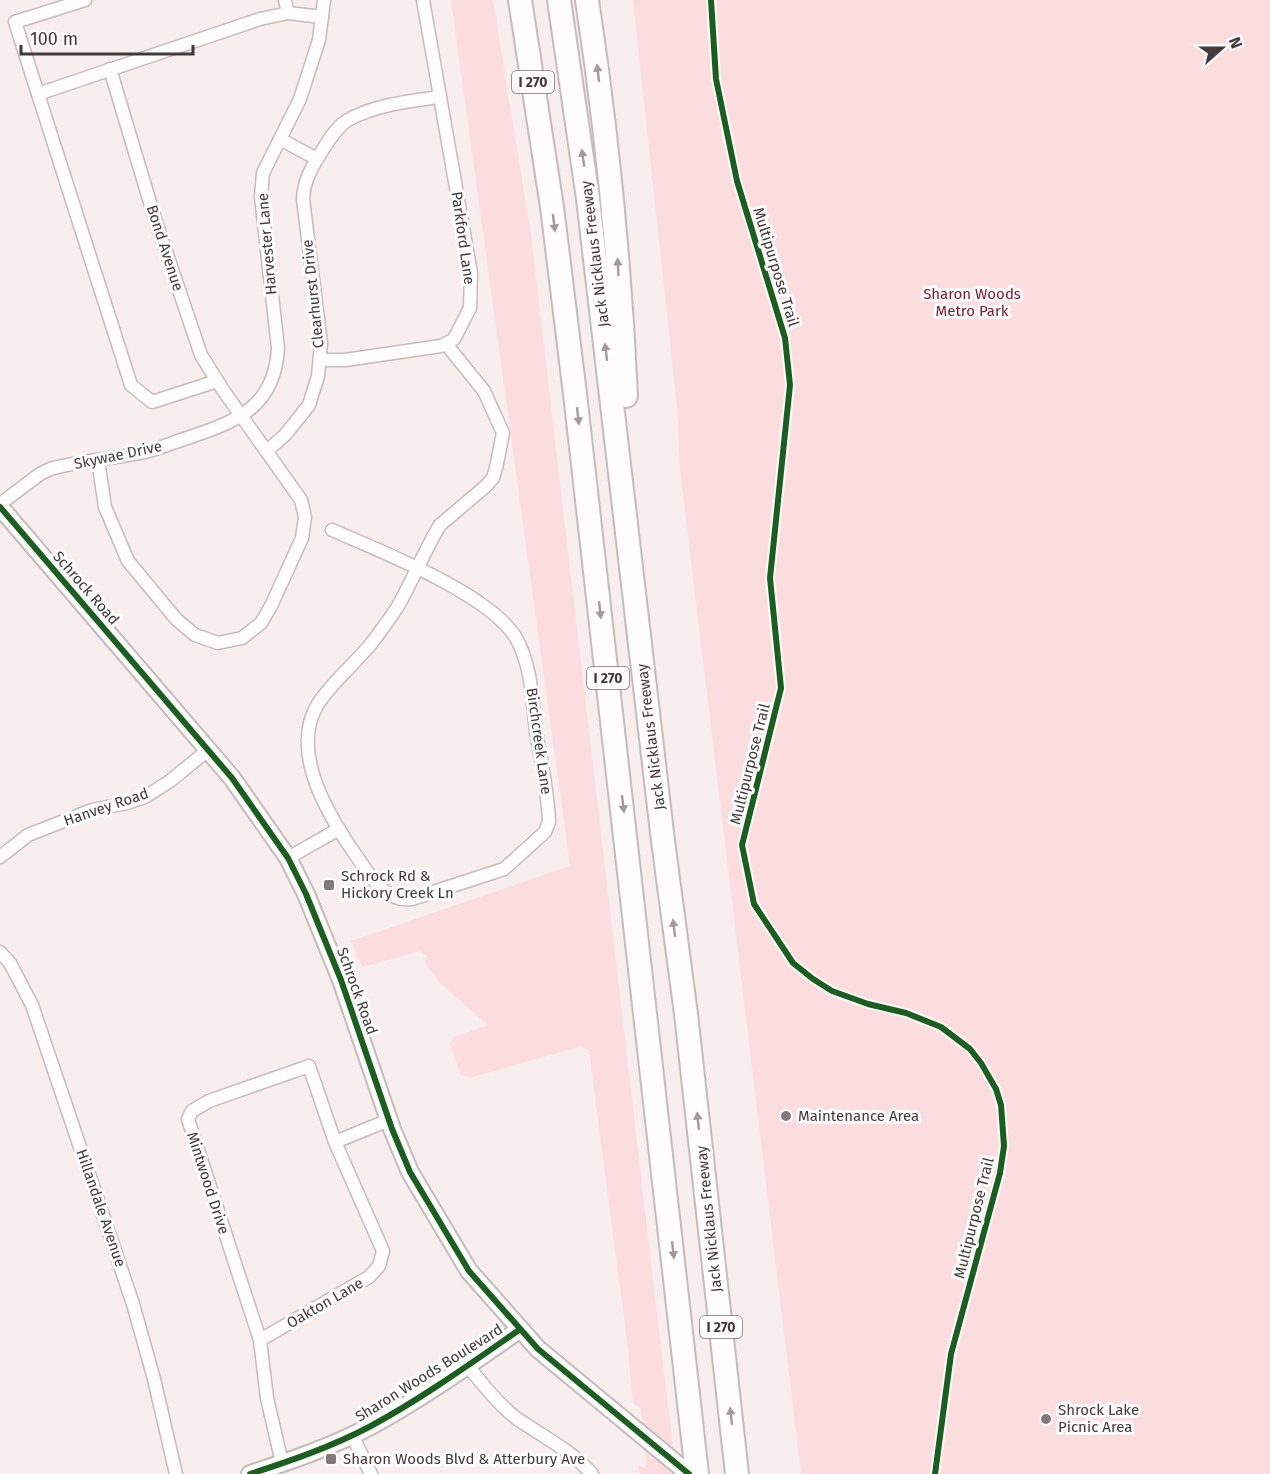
<svg xmlns="http://www.w3.org/2000/svg" width="1270" height="1474" font-family="'Fira Sans',sans-serif">
	<style>
		.green { fill: #fcdddf }
		.lines { fill: none; stroke-linecap: round; stroke-linejoin: round }
		.street-casing { stroke: #c4bcbc; stroke-width: 15 }
		.secondary-casing { stroke: #c4bcbc; stroke-width: 20 }
		.highway-casing { stroke: #c4bcbc; stroke-width: 26 }
		.street { stroke: #fefcfc; stroke-width: 12 }
		.secondary { stroke: #fefcfc; stroke-width: 16 }
		.highway { stroke: #fefcfc; stroke-width: 22 }
		.cycleway-casing { stroke: #fcfcfc; stroke-width: 10 }
		.cycleway { stroke: #1b5e20; stroke-width: 6 }
		.oneway { fill: #a09b9c }
		.poi-dot { fill: #82797a; stroke: #fcfcfc; stroke-width: 2 }
		.labels { text-anchor: middle; stroke-width: 6; stroke-linejoin: round; paint-order: stroke }
		.shield { fill: #fcfcfc; stroke: #7a7475; stroke-width: 1.5 }
		.shield-label { font-size: 14px; font-weight: bold; fill: #423a3b }
		.street-label { font-size: 15px; fill: #423a3b; stroke: #fcfcfc }
		.park-label { font-size: 15px; fill: #811c32; stroke: #fcfcfc }
		.poi-label { font-size: 15px; fill: #423a3b; stroke: #fcfcfc; text-anchor: start }
	</style>
	<rect width="100%" height="100%" fill="#f9eeee"/>
	<g class="green">
		<path d="M451,0H493L531,235L666,1390L677,1474H639L638,1466L647,1468L641,1409L633,1403L628,1349L589,1051L582,1046L473,1077L461,1076L450,1044L454,1037L488,1025L440,983L425,963L427,956L420,951L362,967L351,941L570,866Z"/>
		<path d="M633,0H1270V1474H801L680,470L677,407Z"/>
	</g>
	<g class="lines">
		<g class="street-casing">
			<g id="street">
				<path d="M85,0L15,22L131,385L152,402L217,381"/>
				<path d="M285,0L288,13"/>
				<path d="M38,94L260,19L288,13L322,17"/>
				<path d="M280,139L317,159"/>
				<path d="M320,360H345L441,346L454,339L470,308L471,273L423,0"/>
				<path d="M268,450L285,435L309,405L318,376L321,343L303,199C304,182 310,170 319,156C326,144 336,127 348,120C374,105 410,101 439,97"/>
				<path d="M98,460L105,507L128,561L176,619L195,635L218,643L242,638L261,623L271,606L302,538L305,517L301,500L223,390L201,355L155,219L110,69"/>
				<path d="M0,504L40,474L50,469C81,460 114,459 145,452C161,448 177,441 193,436C241,420 275,404 278,348L261,197L263,173L300,99L319,40L324,0"/>
				<path d="M332,530C380,551 490,594 516,638C532,666 532,701 536,731C541,761 548,792 549,822L545,832L504,869L412,899C385,903 369,874 355,854C328,815 289,751 318,704C334,679 360,660 377,636C384,626 392,616 398,606C413,580 424,551 440,525L486,486L493,478L496,468L503,433L484,391L446,344"/>
				<path d="M0,857L28,835L92,810L127,803L145,797L170,781L208,750"/>
				<path d="M288,858L339,829"/>
				<path d="M0,952L10,963L32,1005L133,1304L154,1379L176,1474"/>
				<path d="M335,1142L389,1120"/>
				<path d="M260,1340L369,1277L379,1266L383,1251L335,1142L309,1066L209,1101L192,1111L188,1119L260,1340L267,1398L282,1463"/>
				<path d="M468,1366C482,1384 498,1404 516,1418C542,1436 571,1450 592,1474"/>
				<path d="M352,1435L371,1474"/>
			</g>
		</g>
		<g class="secondary-casing">
			<g id="secondary">
				<path d="M0,507L232,778L288,858L306,894L341,980L392,1129L410,1172L469,1271L538,1349L689,1474"/>
				<path d="M250,1474C290,1461 331,1447 369,1427C421,1399 470,1364 519,1330"/>
			</g>
		</g>
		<g class="highway-casing">
			<g id="highway">
				<path d="M520,0L552,207L575,394L697,1474"/>
				<path d="M559,0L588,199L663,841L686,1014L737,1474"/>
				<path d="M587,0C607,131 620,263 626,396"/>
			</g>
		</g>
		<use href="#street" class="street"/>
		<use href="#secondary" class="secondary"/>
		<use href="#highway" class="highway"/>
		<g class="cycleway-casing">
			<g id="cycleway">
				<path d="M711,0L716,79L737,181L785,338L790,385L770,578L781,688L742,845L754,904L793,963L813,979L832,991L868,1004L906,1013L941,1027L970,1049L981,1063L996,1089L1001,1105L1004,1146L1000,1173L951,1354L935,1474"/>
				<path d="M0,507L232,778L288,858L306,894L341,980L392,1129L410,1172L469,1271L538,1349L689,1474"/>
				<path d="M250,1474C290,1461 331,1447 369,1427C421,1399 470,1364 519,1330"/>
			</g>
		</g>
		<use href="#cycleway" class="cycleway"/>
	</g>
	<defs><path id="oneway-solid" d="M-6-.8H1V-3.2L6.5 0L1 3.2V.8H-6Z" transform="scale(1.5)"/></defs>
	<g class="oneway">
		<use href="#oneway-solid" transform="translate(598 73) rotate(-97)"/>
		<use href="#oneway-solid" transform="translate(583 158) rotate(-98)"/>
		<use href="#oneway-solid" transform="translate(554 223) rotate(83)"/>
		<use href="#oneway-solid" transform="translate(618 267) rotate(-93)"/>
		<use href="#oneway-solid" transform="translate(606 352) rotate(-97)"/>
		<use href="#oneway-solid" transform="translate(578 416) rotate(84)"/>
		<use href="#oneway-solid" transform="translate(600 610) rotate(84)"/>
		<use href="#oneway-solid" transform="translate(623 804) rotate(83)"/>
		<use href="#oneway-solid" transform="translate(674 928) rotate(-97)"/>
		<use href="#oneway-solid" transform="translate(698 1121) rotate(-96)"/>
		<use href="#oneway-solid" transform="translate(673 1250) rotate(84)"/>
		<use href="#oneway-solid" transform="translate(731 1416) rotate(-96)"/>
	</g>
	<g class="poi-dot">
		<rect x="323" y="879" width="12" height="12" rx="3"/>
		<circle cx="786" cy="1116" r="6"/>
		<circle cx="1046" cy="1419" r="6"/>
		<rect x="325" y="1453" width="12" height="12" rx="3"/>
	</g>
	<g class="labels">
		<g class="shield">
			<rect x="512" y="71" width="42" height="22" rx="4.5"/>
			<rect x="587" y="667" width="42" height="22" rx="4.5"/>
			<rect x="700" y="1316" width="42" height="22" rx="4.5"/>
		</g>
		<g class="shield-label">
			<text x="533" y="87">I 270</text>
			<text x="608" y="683">I 270</text>
			<text x="721" y="1332">I 270</text>
		</g>
		<g class="street-label">
			<text transform="translate(463 238) rotate(82)" y="5">Parkford Lane</text>
			<text transform="translate(267 244) rotate(-95)" y="5">Harvester Lane</text>
			<text transform="translate(165 248) rotate(72)" y="5">Bond Avenue</text>
			<text transform="translate(595 254) rotate(-97)" y="5">Jack Nicklaus Freeway</text>
			<text transform="translate(776 267) rotate(73)" y="5">Multipurpose Trail</text>
			<text transform="translate(313 294) rotate(-96)" y="5">Clearhurst Drive</text>
			<text transform="translate(118 455) rotate(-12)" y="5">Skywae Drive</text>
			<text transform="translate(86 588) rotate(49)" y="5">Schrock Road</text>
			<text transform="translate(651 737) rotate(-97)" y="5">Jack Nicklaus Freeway</text>
			<text transform="translate(539 741) rotate(82)" y="5">Birchcreek Lane</text>
			<text transform="translate(750 764) rotate(-76)" y="5">Multipurpose Trail</text>
			<text transform="translate(106 807) rotate(-19)" y="5">Hanvey Road</text>
			<text transform="translate(357 991) rotate(70)" y="5">Schrock Road</text>
			<text transform="translate(208 1183) rotate(72)" y="5">Mintwood Drive</text>
			<text transform="translate(101 1208) rotate(71)" y="5">Hillandale Avenue</text>
			<text transform="translate(974 1218) rotate(-76)" y="5">Multipurpose Trail</text>
			<text transform="translate(709 1219) rotate(-96)" y="5">Jack Nicklaus Freeway</text>
			<text transform="translate(325 1303) rotate(-30)" y="5">Oakton Lane</text>
			<text transform="translate(429 1373) rotate(-32)" y="5">Sharon Woods Boulevard</text>
		</g>
		<g class="park-label">
			<text x="972" y="299">Sharon Woods<tspan x="972" dy="17">Metro Park</tspan></text>
		</g>
		<g class="poi-label">
			<text x="341" y="881">Schrock Rd &amp;<tspan x="341" dy="17">Hickory Creek Ln</tspan></text>
			<text x="798" y="1121">Maintenance Area</text>
			<text x="1058" y="1415">Shrock Lake<tspan x="1058" dy="17">Picnic Area</tspan></text>
			<text x="343" y="1464">Sharon Woods Blvd &amp; Atterbury Ave</text>
		</g>
	</g>
	<g transform="translate(1222 48) rotate(69)" stroke="#fcfcfc" stroke-width="4.5" paint-order="stroke">
	<path d="M0-4.5L10 22L0 15L-10 22Z" fill="#423a3b"/>
	<text y="-9" font-size="16" font-weight="bold" text-anchor="middle" fill="#423a3b">N</text>
	</g>
	<path d="M21 45v9h172v-9" fill="none" stroke="#423a3b" stroke-width="3"/>
	<text x="30" y="45" font-size="18" fill="#423a3b" stroke="#fcfcfc" stroke-width="4.5" paint-order="stroke">100 m</text>
</svg>
